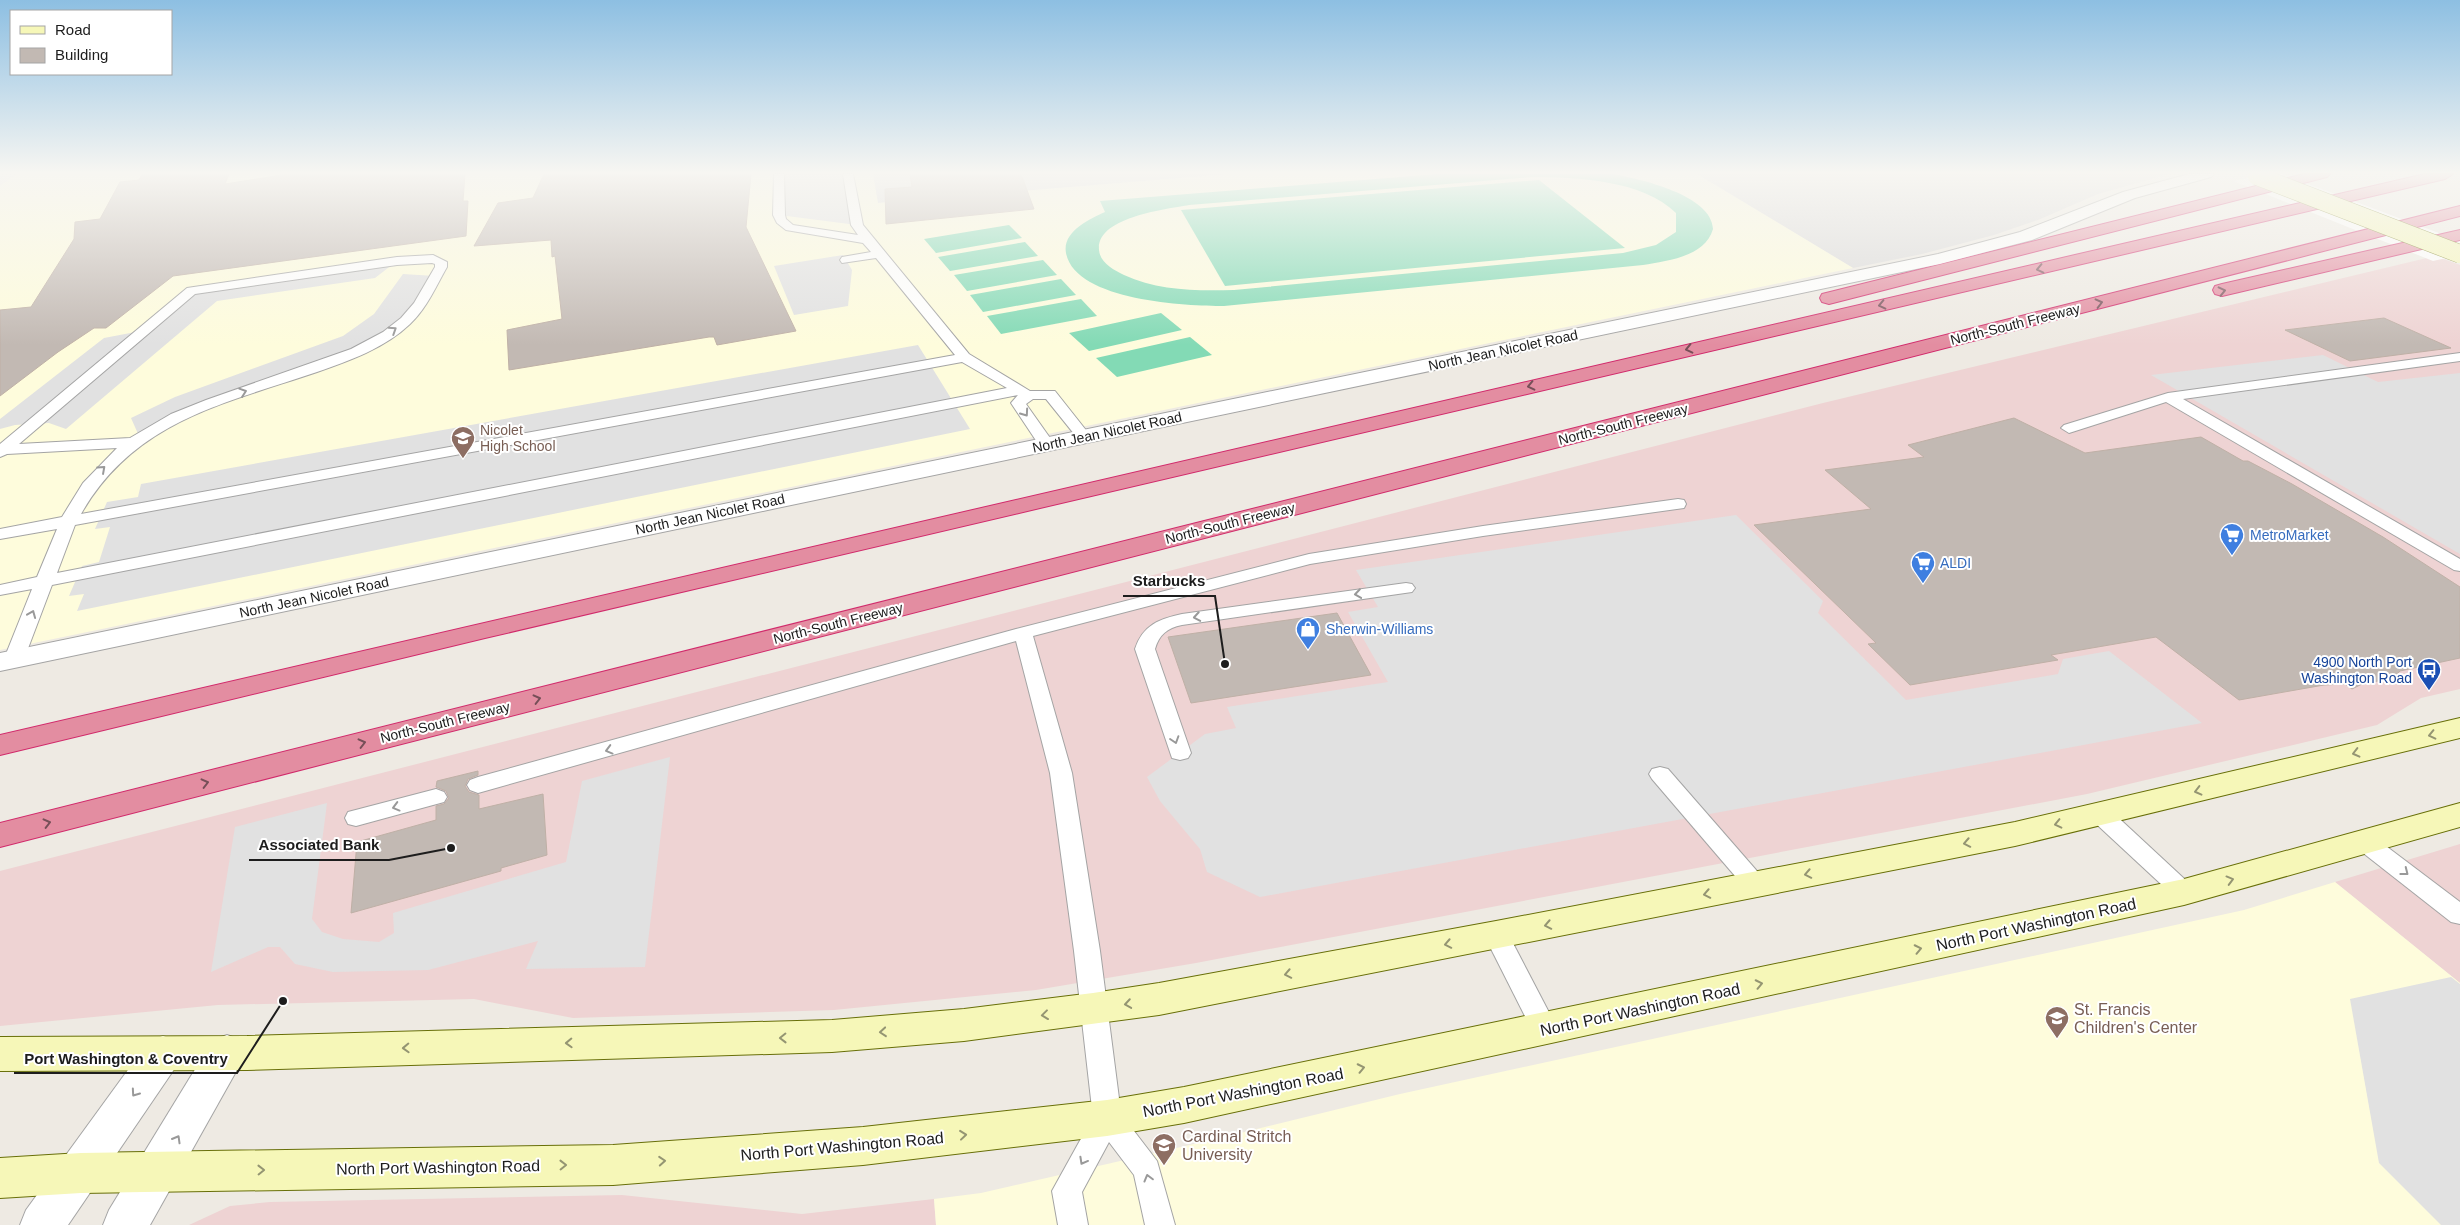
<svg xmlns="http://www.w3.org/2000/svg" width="2460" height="1225" font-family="Arial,sans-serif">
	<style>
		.residential { fill: #dbdada }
		.commercial { fill: #eed3d3 }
		.education { fill: #fefcdc }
		.pitch { fill: #83dab5; fill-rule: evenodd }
		.parking { fill: #e1e1e1 }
		.pier { fill: #fff }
		.building { fill: #c2b9b3; stroke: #bfb0a6 }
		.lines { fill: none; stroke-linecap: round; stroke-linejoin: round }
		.lane-casing { stroke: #a4a4a4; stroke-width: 2 }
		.street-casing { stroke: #a4a4a4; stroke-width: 2 }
		.secondary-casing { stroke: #686f09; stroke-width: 2 }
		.highway-casing { stroke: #d12a6b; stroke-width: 2 }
		.lane { fill: #fff; fill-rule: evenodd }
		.street { fill: #fff; fill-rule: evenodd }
		.secondary { fill: #f6f7b8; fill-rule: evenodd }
		.highway { fill: #e38da1; fill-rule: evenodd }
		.secondary-bridge-casing { stroke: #686f09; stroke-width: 19; stroke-linecap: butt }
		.secondary-bridge { stroke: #f6f7b8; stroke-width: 18 }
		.oneway { stroke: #764f58 }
		.oneway2 { stroke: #999 }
		.oneway3 { stroke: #949572 }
		.labels { text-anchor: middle; stroke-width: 4; stroke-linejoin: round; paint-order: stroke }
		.street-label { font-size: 14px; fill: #1d1d1d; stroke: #fff }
		.education-label { font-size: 14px; fill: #785e54; stroke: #fff; text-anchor: start }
		.shop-label { font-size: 14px; fill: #366cbe; stroke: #fff; text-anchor: start }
		.transit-label { font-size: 14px; fill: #164399; stroke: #fff; text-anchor: end }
		.near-street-label { font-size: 16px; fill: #1d1d1d; stroke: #fff }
		.near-education-label { font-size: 16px; fill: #785e54; stroke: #fff; text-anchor: start }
		.leader { fill: none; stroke: #1d1d1d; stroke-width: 2 }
		.callout-dot { fill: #1d1d1d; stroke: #fff; stroke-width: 2 }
		.callout-label { font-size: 15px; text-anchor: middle; font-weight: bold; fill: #1d1d1d; stroke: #fff; stroke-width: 4; stroke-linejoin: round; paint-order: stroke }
	</style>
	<rect width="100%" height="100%" fill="#eeeae3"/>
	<g class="residential">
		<path d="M873,174H1229L877,203Z"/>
		<path d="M1697,174H2169L2098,194L2038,220L1994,235L1922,254L1853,268Z"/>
	</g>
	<g class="commercial">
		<path d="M2435,256L2460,265V689L2421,698L2377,725L2087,794L1196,963L1036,990L834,1010L573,1018L474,999L218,1005L0,1026V871L1823,403Z"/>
		<path d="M2460,844V983L2335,882Z"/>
		<path d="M622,1195L802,1214L934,1199L936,1225H189L230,1206L270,1202Z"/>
	</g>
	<g class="education">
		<path d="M16,174H873L878,203L1229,174H1697L1853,268L0,650V186Z"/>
		<path d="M2335,882L2460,983V1225H936L934,1199L981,1193L1220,1138L1400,1094L2244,910Z"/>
	</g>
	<g class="pitch">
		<path d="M1437,174H1613C1640,179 1712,195 1713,229C1705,257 1666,261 1643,265L1224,306C1187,306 1075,301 1066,253C1062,232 1089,219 1105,212L1100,201ZM1532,177C1576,177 1643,180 1676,213V232L1656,245L1623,253L1234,290C1198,291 1158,291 1124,275C1114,270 1100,263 1099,250C1096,217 1167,209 1189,205Z"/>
		<path d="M1539,180L1625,248L1225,286L1181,210Z"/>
		<path d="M1009,225L1022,238L936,253L924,239Z"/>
		<path d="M1025,242L1038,256L950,271L938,257Z"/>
		<path d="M1043,260L1057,275L967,291L954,275Z"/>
		<path d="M1061,279L1076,295L983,312L970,295Z"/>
		<path d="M1081,299L1097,316L1001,334L987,316Z"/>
		<path d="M1161,313L1182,330L1089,351L1069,333Z"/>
		<path d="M1190,337L1212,355L1117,377L1096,358Z"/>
	</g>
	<g class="parking">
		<path d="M779,174H848L857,225L779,215Z"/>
		<path d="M843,255L852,270L848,306L794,315L774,266Z"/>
		<path d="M397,261L375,278L217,301L66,429L49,423L15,425L0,429V419L104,338L146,330L191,291Z"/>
		<path d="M403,274L435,276L416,309L377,341L139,436L131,418L175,397L343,336L374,314Z"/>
		<path d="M918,345L970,429L77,611L84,594L69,596L82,566L99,562L110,527L95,529L107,502L138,497L141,484Z"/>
		<path d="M2323,355L2378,382L2460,373V554L2151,375Z"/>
		<path d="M1736,515L1823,601L1818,613L1906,700L2058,674L2063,659L2109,651L2202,723L1260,897L1207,872L1200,849L1160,801L1147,777L1205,734L1236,728L1227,707L1388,682L1348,612L1378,607L1356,570Z"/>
		<path d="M670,757L645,967L526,969L538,941L428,970L333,972L295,964L280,947H268L211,972L235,827L327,803L312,919L322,932L343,939L379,942L394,933L393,913L566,862L582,781Z"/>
		<path d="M2451,977L2460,984V1225H2441L2379,1163L2350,999Z"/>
	</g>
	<path class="pier" d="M2269,174H2282L2460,241V255L2433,261L2233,181Z"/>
	<g class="building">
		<path d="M142,174H229L225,184L288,174H465L463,201H468L466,236L173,276L106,328H94L58,352L0,396V310L31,307L74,239L75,222L100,219L120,182L139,180Z"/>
		<path d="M544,174H751L746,227L796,331L717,345L714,337H709L509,370L507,330L562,319L555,256L552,257L551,240L474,246L498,203L533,198Z"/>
		<path d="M910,174H1021L1034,209L886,224L885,189L912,187Z"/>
		<path d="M2384,318L2451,348L2350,361L2285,330Z"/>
		<path d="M2014,418L2085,453L2201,437L2243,461H2248L2292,484L2383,537L2460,587V658L2400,671L2392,679L2364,683L2352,689L2345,684L2324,685L2239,700L2156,637L2051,655L2058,660L1910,685L1868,644L1876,643L1754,525L1871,509L1825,470L1924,457L1908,445Z"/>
		<path d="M1337,613L1371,675L1191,703L1168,637Z"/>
		<path d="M478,771V775L468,779L465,786L469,792L479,795V809L543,794L547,855L501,868V871L351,913L357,842L436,820V806L444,804L449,798L446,791L436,787L437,781Z"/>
	</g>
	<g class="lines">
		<g class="lane-casing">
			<g id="lane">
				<path d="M774,174H784L785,215L786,219L793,225L858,235L851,225L843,174H853L863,225L969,354L1030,391H1055L1089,434L1092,437L1089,440H1079L1046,399H1033L1026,404L1055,445L1047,450L1041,448L1011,403L1018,395L52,585L24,659L21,663L14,665L7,663L4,659L32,589L0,595V585L37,577L57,529L0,539V529L62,517L83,483L117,448L7,454L0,457V444L187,288L397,257L433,255L447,262V267C436,286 427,308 410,324C385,348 349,361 317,372C223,404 134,421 81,514L955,355L876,258L842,263L840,260L842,257L871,252L863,243L786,230L777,223L773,215ZM432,263L435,264V267L414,303L401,318L383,332L351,349L206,400L171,414L130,438L19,444L195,294L397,265ZM962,362L1007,388L57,573L75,525Z"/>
				<path d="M2460,353V361L2183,399L2460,559V571L2454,570L2166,402L2069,433L2061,428L2064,425L2168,393Z"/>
				<path d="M1678,499L1684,500L1686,504L1684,508L1483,536L1310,564L1033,636L1072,773L1100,951L1121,1114L1157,1161L1175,1225H1145L1134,1175L1109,1142L1082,1192L1088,1225H1058L1052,1191L1093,1117L1074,951L1050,773L1016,641L478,793L470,790L467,785L470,780L478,777L1016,629L1309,554L1483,526Z"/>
				<path d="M1406,583L1412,584L1415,588L1412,592L1182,625C1167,628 1159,635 1155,649L1191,753L1188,758L1180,760L1172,758L1135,649C1143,625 1159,619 1182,614Z"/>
				<path d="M1660,767L1668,769L1763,878L1767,884L1763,890L1755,893L1747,890L1652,779L1649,774L1652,769Z"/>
				<path d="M436,789L444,792L447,797L444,802L356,826L348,824L345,818L348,812Z"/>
				<path d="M2101,807L2109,809L2192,886L2196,892L2192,898L2184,901L2176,898L2093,821L2090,815L2093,809Z"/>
				<path d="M2366,835L2374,837L2460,902V924L2451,922L2358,849L2354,843L2358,837Z"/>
				<path d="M1496,925L1505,928L1554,1022L1558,1030L1554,1038L1545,1041L1536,1038L1484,935L1487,928Z"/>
			</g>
		</g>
		<g class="street-casing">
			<g id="street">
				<path d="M2189,174H2214L2211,177L2135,198L2032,240L1940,264L0,671V653L1938,254L2020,232L2123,192Z"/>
				<path d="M227,1035L241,1040L247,1052L150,1225H103L109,1210L213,1040Z"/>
				<path d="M163,1036L177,1041L183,1053L177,1065L68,1225H20L26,1210L149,1041Z"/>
			</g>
		</g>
		<g class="secondary-casing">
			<g id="secondary">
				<path d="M2460,718V738L2015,846L1159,1015L964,1041L832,1052L247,1070L0,1071V1037L247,1036L832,1020L964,1009L1093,993L1159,983L1496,921L2015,822Z"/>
				<path d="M2460,803V827L2184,905L1184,1123L1107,1136L863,1165L613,1185L81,1193L0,1198V1158L81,1153L613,1145L863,1127L1107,1100L1184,1087L2184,879Z"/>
			</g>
		</g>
		<g class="highway-casing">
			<g id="highway">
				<path d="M2304,174H2330L2327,177L1829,304L1822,302L1820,298L1822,294Z"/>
				<path d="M2425,174H2453L2445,179L485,638L0,755V735Z"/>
				<path d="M2460,206V216L0,847V823Z"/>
				<path d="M2460,230V240L2222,296L2215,294L2213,290L2215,286L2222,284Z"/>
			</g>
		</g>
		<use href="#lane" class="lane"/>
		<use href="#street" class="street"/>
		<use href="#secondary" class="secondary"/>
		<use href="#highway" class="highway"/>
		<g class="secondary-bridge-casing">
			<path id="secondary-bridge" d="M2257,176L2460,254"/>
		</g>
		<use href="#secondary-bridge" class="secondary-bridge"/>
	</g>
	<defs><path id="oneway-chevron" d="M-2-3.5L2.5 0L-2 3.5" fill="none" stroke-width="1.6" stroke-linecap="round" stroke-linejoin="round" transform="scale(1.25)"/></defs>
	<g class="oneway">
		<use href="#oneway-chevron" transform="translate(2040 269) rotate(167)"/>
		<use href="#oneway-chevron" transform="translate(2222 291) rotate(-13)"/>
		<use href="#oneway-chevron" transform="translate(2099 303) rotate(-14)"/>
		<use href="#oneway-chevron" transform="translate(1882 305) rotate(167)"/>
		<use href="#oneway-chevron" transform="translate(1689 349) rotate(167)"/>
		<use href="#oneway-chevron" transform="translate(1531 386) rotate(167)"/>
		<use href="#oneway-chevron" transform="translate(537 699) rotate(-14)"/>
		<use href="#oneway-chevron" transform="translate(362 743) rotate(-14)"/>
		<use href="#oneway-chevron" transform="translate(205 783) rotate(-14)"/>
		<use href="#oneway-chevron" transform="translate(47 823) rotate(-14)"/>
	</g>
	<g class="oneway2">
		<use href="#oneway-chevron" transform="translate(393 330) rotate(-33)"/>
		<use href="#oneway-chevron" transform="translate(243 392) rotate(-19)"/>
		<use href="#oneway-chevron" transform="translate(1025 413) rotate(55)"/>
		<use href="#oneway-chevron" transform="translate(102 469) rotate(-42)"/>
		<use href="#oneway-chevron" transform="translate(1358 594) rotate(172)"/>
		<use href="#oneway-chevron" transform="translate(32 614) rotate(-68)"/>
		<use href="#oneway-chevron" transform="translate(1197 617) rotate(170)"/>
		<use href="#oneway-chevron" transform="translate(1175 740) rotate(72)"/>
		<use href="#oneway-chevron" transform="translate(609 750) rotate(165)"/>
		<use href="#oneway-chevron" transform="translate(396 807) rotate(165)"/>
		<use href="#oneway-chevron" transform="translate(2405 872) rotate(38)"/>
		<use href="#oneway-chevron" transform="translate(135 1093) rotate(125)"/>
		<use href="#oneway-chevron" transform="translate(177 1139) rotate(-60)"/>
		<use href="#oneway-chevron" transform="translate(1083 1161) rotate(119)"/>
		<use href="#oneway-chevron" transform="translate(1148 1178) rotate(-105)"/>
	</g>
	<g class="oneway3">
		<use href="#oneway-chevron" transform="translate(2432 735) rotate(167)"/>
		<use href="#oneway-chevron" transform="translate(2356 753) rotate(166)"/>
		<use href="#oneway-chevron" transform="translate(2198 791) rotate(166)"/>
		<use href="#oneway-chevron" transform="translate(2058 824) rotate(167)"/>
		<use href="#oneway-chevron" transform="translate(1967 843) rotate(169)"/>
		<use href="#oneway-chevron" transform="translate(1808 874) rotate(169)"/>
		<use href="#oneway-chevron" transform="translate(2230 880) rotate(-15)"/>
		<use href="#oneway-chevron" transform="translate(1707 894) rotate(169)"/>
		<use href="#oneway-chevron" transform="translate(1548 925) rotate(169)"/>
		<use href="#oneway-chevron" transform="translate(1448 944) rotate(169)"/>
		<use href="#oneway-chevron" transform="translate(1918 949) rotate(-12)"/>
		<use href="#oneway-chevron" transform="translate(1288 974) rotate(169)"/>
		<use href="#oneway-chevron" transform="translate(1759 984) rotate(-12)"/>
		<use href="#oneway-chevron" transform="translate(1128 1004) rotate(171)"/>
		<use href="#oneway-chevron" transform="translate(1045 1015) rotate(173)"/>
		<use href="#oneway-chevron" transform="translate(883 1032) rotate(175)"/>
		<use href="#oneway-chevron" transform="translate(783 1038) rotate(179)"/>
		<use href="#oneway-chevron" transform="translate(569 1043) rotate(178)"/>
		<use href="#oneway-chevron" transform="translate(406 1048) rotate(178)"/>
		<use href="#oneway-chevron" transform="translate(1361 1068) rotate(-12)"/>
		<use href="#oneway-chevron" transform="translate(963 1135) rotate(-6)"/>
		<use href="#oneway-chevron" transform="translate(662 1161) rotate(-4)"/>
		<use href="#oneway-chevron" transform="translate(563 1165) rotate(-1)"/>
		<use href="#oneway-chevron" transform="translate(261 1170) rotate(-1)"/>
	</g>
	<linearGradient id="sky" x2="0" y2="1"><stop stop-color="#8dbfe2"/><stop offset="0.5" stop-color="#f7f6f2"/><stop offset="1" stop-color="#f7f6f2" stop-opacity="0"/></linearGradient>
	<rect width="2460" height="345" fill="url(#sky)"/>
	<defs>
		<g id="school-pin" transform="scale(1.25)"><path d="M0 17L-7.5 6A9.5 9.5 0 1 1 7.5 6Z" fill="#8d6e63" stroke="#fff"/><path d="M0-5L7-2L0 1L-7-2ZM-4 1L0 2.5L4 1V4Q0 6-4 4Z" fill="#fff"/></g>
		<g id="supermarket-pin" transform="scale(1.25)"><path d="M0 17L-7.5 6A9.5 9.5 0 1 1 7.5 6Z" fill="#3f7fe0" stroke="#fff"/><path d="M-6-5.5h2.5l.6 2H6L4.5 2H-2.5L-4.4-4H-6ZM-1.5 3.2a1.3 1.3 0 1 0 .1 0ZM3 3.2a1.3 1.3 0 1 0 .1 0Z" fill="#fff"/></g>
		<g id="shop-pin" transform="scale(1.25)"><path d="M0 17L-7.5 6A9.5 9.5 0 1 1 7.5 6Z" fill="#3f7fe0" stroke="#fff"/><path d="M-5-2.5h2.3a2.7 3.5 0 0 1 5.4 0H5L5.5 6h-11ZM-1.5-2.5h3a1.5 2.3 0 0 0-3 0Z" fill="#fff"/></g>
		<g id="bus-pin" transform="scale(1.25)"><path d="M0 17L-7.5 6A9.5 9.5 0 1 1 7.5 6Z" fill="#1a4fb4" stroke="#fff"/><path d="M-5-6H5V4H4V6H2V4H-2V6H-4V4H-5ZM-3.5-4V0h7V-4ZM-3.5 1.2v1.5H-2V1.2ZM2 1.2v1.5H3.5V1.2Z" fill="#fff"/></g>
	</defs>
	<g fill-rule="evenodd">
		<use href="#school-pin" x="463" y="438"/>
		<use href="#supermarket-pin" x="2232" y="535"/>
		<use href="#supermarket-pin" x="1923" y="563"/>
		<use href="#shop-pin" x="1308" y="629"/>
		<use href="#bus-pin" x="2429" y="670"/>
		<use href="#school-pin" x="2057" y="1018"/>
		<use href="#school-pin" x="1164" y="1145"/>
	</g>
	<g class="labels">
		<g class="street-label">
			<text transform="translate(2015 324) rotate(-14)" y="5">North-South Freeway</text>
			<text transform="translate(1503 350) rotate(-12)" y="5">North Jean Nicolet Road</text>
			<text transform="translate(1623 424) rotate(-14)" y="5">North-South Freeway</text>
			<text transform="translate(1107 432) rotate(-12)" y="5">North Jean Nicolet Road</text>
			<text transform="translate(710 514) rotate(-12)" y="5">North Jean Nicolet Road</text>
			<text transform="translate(1230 523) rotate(-14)" y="5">North-South Freeway</text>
			<text transform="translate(314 597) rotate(-12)" y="5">North Jean Nicolet Road</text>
			<text transform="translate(838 623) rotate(-14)" y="5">North-South Freeway</text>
			<text transform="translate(445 722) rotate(-14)" y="5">North-South Freeway</text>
		</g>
		<g class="education-label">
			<text x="480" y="435">Nicolet<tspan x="480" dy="16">High School</tspan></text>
		</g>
		<g class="shop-label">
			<text x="2250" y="540">MetroMarket</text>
			<text x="1940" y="568">ALDI</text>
			<text x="1326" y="634">Sherwin-Williams</text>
		</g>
		<g class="transit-label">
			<text x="2412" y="667">4900 North Port<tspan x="2412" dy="16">Washington Road</tspan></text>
		</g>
		<g class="near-street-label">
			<text transform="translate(2036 924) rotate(-12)" y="6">North Port Washington Road</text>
			<text transform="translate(1640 1009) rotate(-12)" y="6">North Port Washington Road</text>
			<text transform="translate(1243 1092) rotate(-11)" y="6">North Port Washington Road</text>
			<text transform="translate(842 1146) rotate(-5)" y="6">North Port Washington Road</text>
			<text transform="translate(438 1167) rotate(-1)" y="6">North Port Washington Road</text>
		</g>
		<g class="near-education-label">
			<text x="2074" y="1015">St. Francis<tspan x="2074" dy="18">Children's Center</tspan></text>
			<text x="1182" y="1142">Cardinal Stritch<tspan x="1182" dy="18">University</tspan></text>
		</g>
	</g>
	<path class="leader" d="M1225 664L1215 596H1123M451 848L389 860H249M283 1001L237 1073H14"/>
	<g class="callout-dot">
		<circle cx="1225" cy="664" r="5"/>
		<circle cx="451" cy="848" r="5"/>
		<circle cx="283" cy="1001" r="5"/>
	</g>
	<g class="callout-label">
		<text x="1169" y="586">Starbucks</text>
		<text x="319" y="850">Associated Bank</text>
		<text x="126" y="1064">Port Washington &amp; Coventry</text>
	</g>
	<rect x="10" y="10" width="162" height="65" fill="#ffffff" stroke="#a5a5a5"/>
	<rect x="20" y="26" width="25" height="8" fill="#f6f7b8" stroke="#a5a5a5"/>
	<text x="55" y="35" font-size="15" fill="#1d1d1d">Road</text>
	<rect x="20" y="48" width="25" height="15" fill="#c2b9b3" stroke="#a5a5a5"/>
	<text x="55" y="60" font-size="15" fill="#1d1d1d">Building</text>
</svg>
